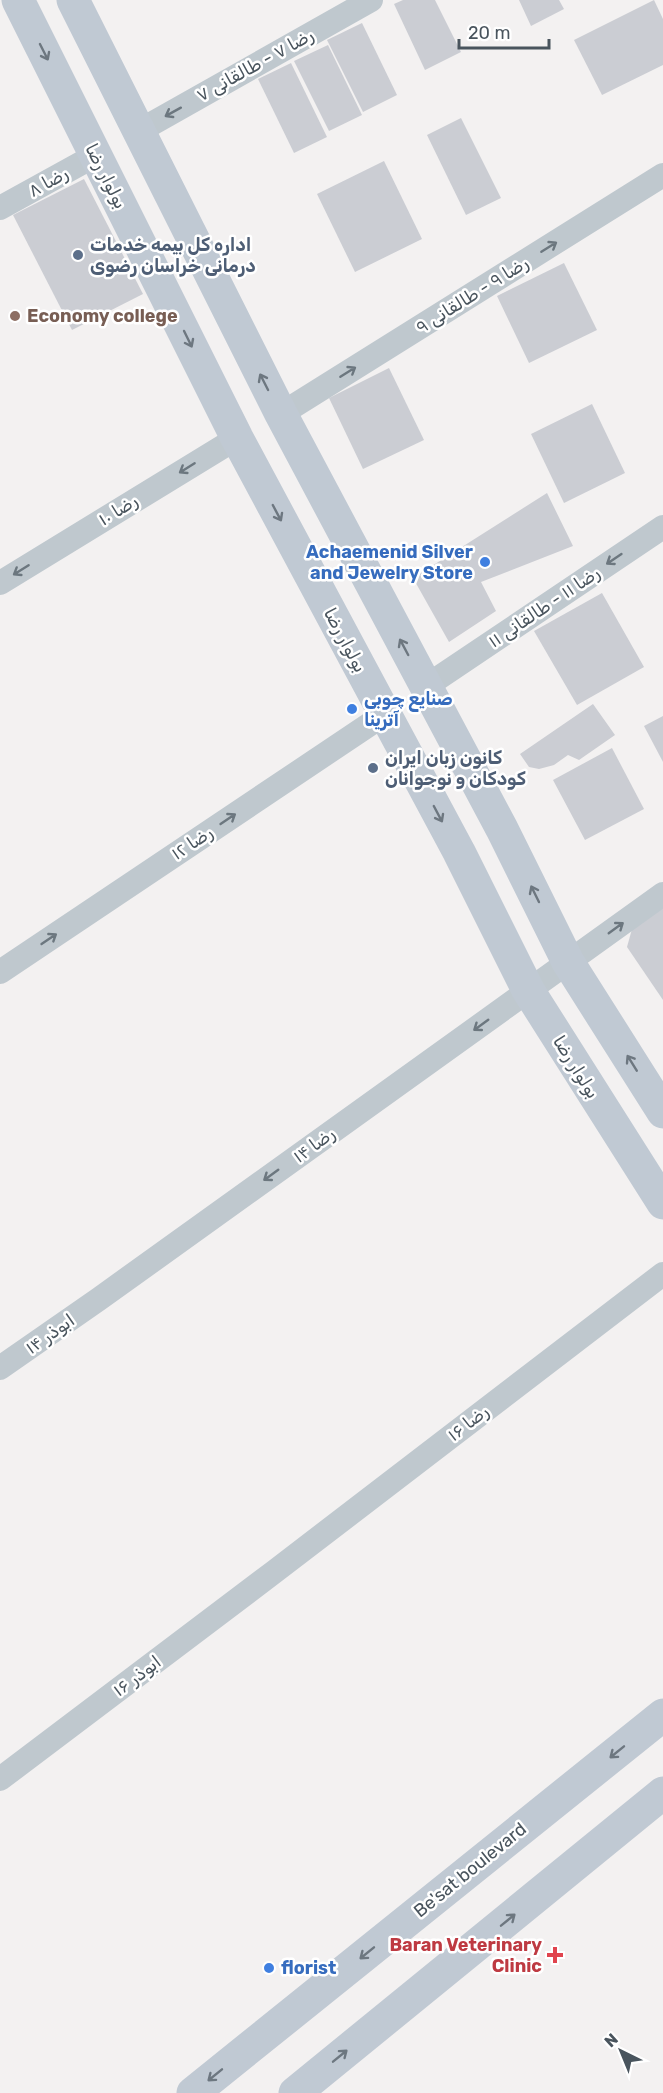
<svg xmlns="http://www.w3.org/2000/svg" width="663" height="2093" font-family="Rubik,'Noto Naskh Arabic',sans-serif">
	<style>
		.building { fill: #cbcdd3 }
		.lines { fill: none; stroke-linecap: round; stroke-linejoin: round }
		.street { stroke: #bfc8ce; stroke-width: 24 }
		.secondary { stroke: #c0c9d3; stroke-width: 33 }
		.oneway { stroke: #6d7780 }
		.oneway2 { stroke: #6c777f }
		.service-dot { fill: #5c6f8a; stroke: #fff; stroke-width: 2 }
		.education-dot { fill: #8d6e63; stroke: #fff; stroke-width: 2 }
		.shop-dot { fill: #3f7fe0; stroke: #fff; stroke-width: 2 }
		.health-dot { fill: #e0444e; stroke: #fff; stroke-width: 2 }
		.labels { text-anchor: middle; stroke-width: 5; stroke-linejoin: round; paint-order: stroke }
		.street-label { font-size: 18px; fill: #49545d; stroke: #fff }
		.service-label { font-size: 18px; font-weight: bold; fill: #4e5e75; stroke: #fff; text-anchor: start }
		.education-label { font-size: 18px; font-weight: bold; fill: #785e54; stroke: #fff; text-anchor: start }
		.shop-label { font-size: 18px; font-weight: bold; fill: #366cbe; stroke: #fff; text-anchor: start }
		.health-label { font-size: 18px; font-weight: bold; fill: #be3a42; stroke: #fff; text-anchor: end }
	</style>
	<rect width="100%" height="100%" fill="#f3f1f1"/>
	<g class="building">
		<path d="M403,0H435L461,52L425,70L394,4Z"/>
		<path d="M519,0H559L564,9L531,26Z"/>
		<path d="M654,0L663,19V65L602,95L574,40Z"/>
		<path d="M362,23L397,95L363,112L327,40Z"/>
		<path d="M328,45L362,115L329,131L294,61Z"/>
		<path d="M291,63L327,137L294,153L258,79Z"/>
		<path d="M461,118L501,198L466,215L427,135Z"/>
		<path d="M384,161L422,239L355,272L317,194Z"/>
		<path d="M84,179L143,294L72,330L13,215Z"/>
		<path d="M564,263L597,330L529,363L497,296Z"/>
		<path d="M389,368L424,440L363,469L329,398Z"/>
		<path d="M592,404L625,473L564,503L531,434Z"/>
		<path d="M547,493L573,546L481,582L496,611L449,642L413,578Z"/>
		<path d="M602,593L644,667L577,705L534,631Z"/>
		<path d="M593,704L615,735L579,760L568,755L554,765L539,769L529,767L520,754Z"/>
		<path d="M663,716V762L644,726Z"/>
		<path d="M612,748L644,809L585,840L553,780Z"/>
		<path d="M663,908V1000L627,947L632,929Z"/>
	</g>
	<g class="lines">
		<g class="street">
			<path d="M139,131L371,0"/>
			<path d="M0,208L96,155"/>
			<path d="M281,414L663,175"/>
			<path d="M0,583L237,438"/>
			<path d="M425,687L663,527"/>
			<path d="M0,972L385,714"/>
			<path d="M0,1368L99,1299L663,894"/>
			<path d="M0,1779L274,1572L663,1274"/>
		</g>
		<g class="secondary">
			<path d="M18,0L237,438L459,852L528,990L663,1203"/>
			<path d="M73,0L281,414L502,829L568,962L663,1112"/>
			<path d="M193,2093L663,1715"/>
			<path d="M295,2093L663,1793"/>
		</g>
	</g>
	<defs><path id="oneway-shaft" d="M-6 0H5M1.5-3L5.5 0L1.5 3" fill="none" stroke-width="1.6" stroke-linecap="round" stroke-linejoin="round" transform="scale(1.5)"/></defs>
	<g class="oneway">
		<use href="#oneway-shaft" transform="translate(44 52) rotate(63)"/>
		<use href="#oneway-shaft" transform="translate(188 339) rotate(64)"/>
		<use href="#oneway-shaft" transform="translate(264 382) rotate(-117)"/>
		<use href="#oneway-shaft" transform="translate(277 513) rotate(62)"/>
		<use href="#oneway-shaft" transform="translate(404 647) rotate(-118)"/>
		<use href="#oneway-shaft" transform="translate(438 814) rotate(62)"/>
		<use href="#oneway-shaft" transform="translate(535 894) rotate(-116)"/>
		<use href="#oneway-shaft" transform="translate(632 1063) rotate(-122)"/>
		<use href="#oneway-shaft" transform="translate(617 1752) rotate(141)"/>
		<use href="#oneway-shaft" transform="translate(508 1920) rotate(-39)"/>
		<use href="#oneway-shaft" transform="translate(367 1953) rotate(141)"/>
		<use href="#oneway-shaft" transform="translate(340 2056) rotate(-39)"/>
		<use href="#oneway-shaft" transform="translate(215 2075) rotate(141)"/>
	</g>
	<g class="oneway2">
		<use href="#oneway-shaft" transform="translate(173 112) rotate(151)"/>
		<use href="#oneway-shaft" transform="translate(549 247) rotate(-32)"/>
		<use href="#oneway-shaft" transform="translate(348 372) rotate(-32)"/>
		<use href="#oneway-shaft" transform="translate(187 468) rotate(148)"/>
		<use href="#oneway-shaft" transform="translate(614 559) rotate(146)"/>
		<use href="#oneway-shaft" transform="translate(21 570) rotate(148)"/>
		<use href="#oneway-shaft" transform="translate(228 819) rotate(-34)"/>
		<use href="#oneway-shaft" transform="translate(616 928) rotate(-36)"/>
		<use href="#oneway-shaft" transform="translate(49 939) rotate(-34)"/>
		<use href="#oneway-shaft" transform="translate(481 1025) rotate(144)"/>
		<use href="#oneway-shaft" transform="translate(271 1175) rotate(144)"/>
	</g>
	<g class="service-dot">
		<circle cx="78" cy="255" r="6"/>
		<circle cx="373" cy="768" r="6"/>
	</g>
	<circle class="education-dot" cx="15" cy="316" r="6"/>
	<g class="shop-dot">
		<circle cx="485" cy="562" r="6"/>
		<circle cx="352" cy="709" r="6"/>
		<circle cx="269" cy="1968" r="6"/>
	</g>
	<path class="health-dot" d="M552 1946h6v6h6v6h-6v6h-6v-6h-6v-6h6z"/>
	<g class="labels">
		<g class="street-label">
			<text transform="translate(255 65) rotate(-29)" y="6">رضا ۷ - طالقانی ۷</text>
			<text transform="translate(106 176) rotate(63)" y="6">بولوار رضا</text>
			<text transform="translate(48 182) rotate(-29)" y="6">رضا ۸</text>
			<text transform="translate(472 295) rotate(-32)" y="6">رضا ۹ - طالقانی ۹</text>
			<text transform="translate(118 510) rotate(-32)" y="6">رضا ۱۰</text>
			<text transform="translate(544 607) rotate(-34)" y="6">رضا ۱۱ - طالقانی ۱۱</text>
			<text transform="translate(345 640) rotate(62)" y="6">بولوار رضا</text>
			<text transform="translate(192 843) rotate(-34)" y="6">رضا ۱۲</text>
			<text transform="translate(576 1067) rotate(58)" y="6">بولوار رضا</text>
			<text transform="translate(314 1145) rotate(-36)" y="6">رضا ۱۴</text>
			<text transform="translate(50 1334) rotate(-35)" y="6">ابوذر ۱۴</text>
			<text transform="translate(468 1423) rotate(-38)" y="6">رضا ۱۶</text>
			<text transform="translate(137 1676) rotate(-37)" y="6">ابوذر ۱۶</text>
			<text transform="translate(470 1870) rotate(-39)" y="6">Be'sat boulevard</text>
		</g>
		<g class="service-label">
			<text x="90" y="251">اداره کل بیمه خدمات<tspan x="90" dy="21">درمانی خراسان رضوی</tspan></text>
			<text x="385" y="764">کانون زبان ایران<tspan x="385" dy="21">کودکان و نوجوانان</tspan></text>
		</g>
		<g class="education-label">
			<text x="27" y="322">Economy college</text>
		</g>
		<g class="shop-label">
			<text x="473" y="558" text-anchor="end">Achaemenid Silver<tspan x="473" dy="21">and Jewelry Store</tspan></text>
			<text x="364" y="705">صنایع چوبی<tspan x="364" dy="21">آترینا</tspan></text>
			<text x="281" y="1974">florist</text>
		</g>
		<g class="health-label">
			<text x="542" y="1951">Baran Veterinary<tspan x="542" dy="21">Clinic</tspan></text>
		</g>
	</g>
	<g transform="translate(621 2051) rotate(317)" stroke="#ffffff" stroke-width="4.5" paint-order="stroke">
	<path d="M0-4.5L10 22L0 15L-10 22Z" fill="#49545d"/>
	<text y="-9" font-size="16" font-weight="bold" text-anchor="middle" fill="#49545d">N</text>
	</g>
	<path d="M459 39v9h90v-9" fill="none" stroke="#49545d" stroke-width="3"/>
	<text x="468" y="39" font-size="18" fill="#49545d" stroke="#ffffff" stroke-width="4.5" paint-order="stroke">20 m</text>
</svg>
